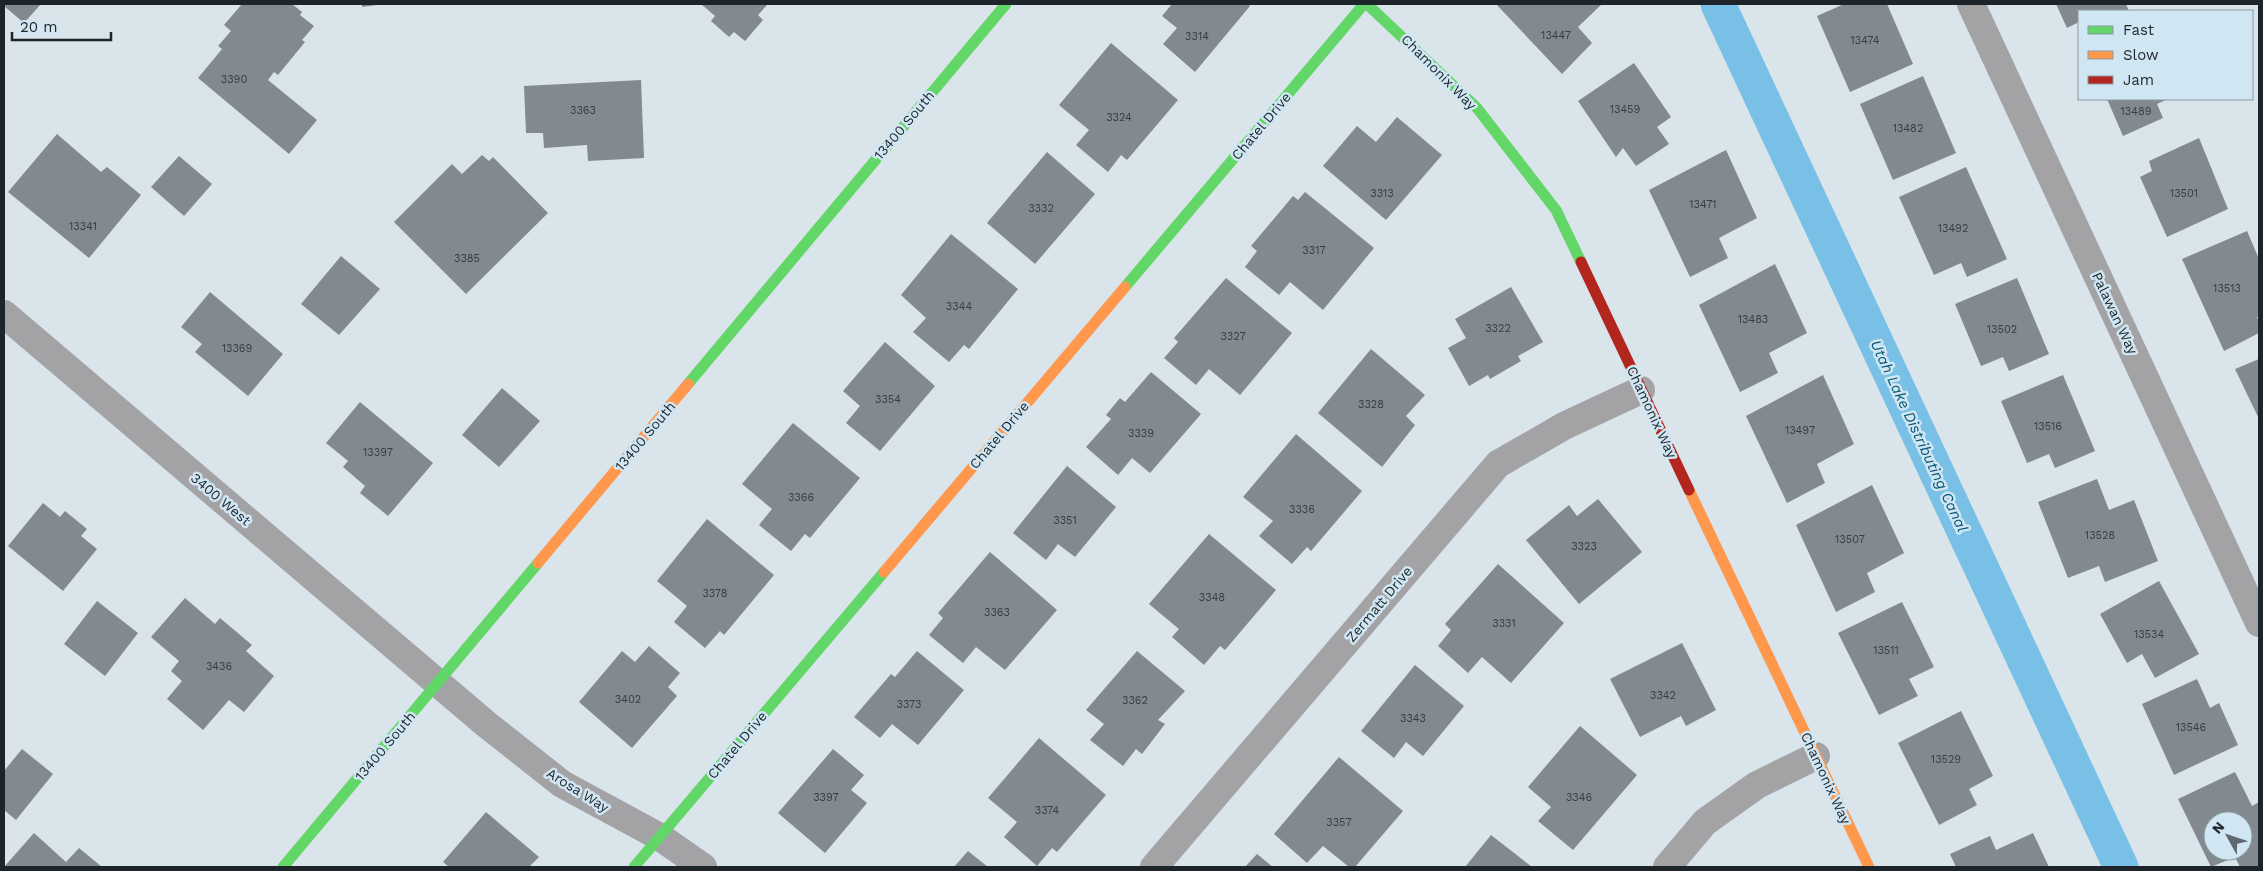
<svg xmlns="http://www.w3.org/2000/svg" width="2263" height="871" font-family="'Work Sans',sans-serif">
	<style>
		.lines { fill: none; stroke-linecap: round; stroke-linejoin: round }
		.canal { stroke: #78c0e5; stroke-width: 35 }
		.building { fill: #828a8f; fill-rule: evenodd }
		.street { stroke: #a3a3a5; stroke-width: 28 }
		.fast { stroke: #63d668; stroke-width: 11 }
		.slow { stroke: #ff974d; stroke-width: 11 }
		.jam { stroke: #b3261e; stroke-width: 11 }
		.labels { text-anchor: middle; stroke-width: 5; stroke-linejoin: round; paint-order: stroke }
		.number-label { font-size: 11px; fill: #363e43 }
		.street-label { font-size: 14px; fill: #1d252a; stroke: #d1e6f3 }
		.water-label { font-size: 15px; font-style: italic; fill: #005475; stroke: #d1e6f3 }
	</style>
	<rect width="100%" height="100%" fill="#d9e4eb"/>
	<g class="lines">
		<path class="canal" d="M1718,4L2121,867"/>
	</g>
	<g class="building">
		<path d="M4,4H41L24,23L4,6Z"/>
		<path d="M242,4H292L302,12L300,15L314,26L302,40L305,42L278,75L274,72L268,80L317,120L289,154L198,78L222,49L218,46L231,31L224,25Z"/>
		<path d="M362,4H377V5L362,7Z"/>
		<path d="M701,4H768L758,15L763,20L745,41L734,32L729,37L711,21L715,16Z"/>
		<path d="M1172,4H1248L1250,6L1195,72L1163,44L1177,28L1162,16Z"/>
		<path d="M1496,4H1602L1578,27L1592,43L1562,74Z"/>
		<path d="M1844,4H1887L1913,64L1850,92L1817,16Z"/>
		<path d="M2056,4H2126L2129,11H2079V22L2067,28Z"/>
		<path d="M1111,43L1178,100L1127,160L1121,155L1108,172L1076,145L1089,130L1059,105Z"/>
		<path d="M1634,63L1671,117L1657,127L1669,144L1636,166L1623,148L1616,157L1578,101Z"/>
		<path d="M1923,76L1956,153L1893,180L1860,104Z"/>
		<path d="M641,80L644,158L588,161L587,145L544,148L543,133H526L524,86Z"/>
		<path d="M2107,99H2168L2157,104L2163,118L2123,136Z"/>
		<path d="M1397,117L1442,155L1386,220L1323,166L1357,126L1376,142Z"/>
		<path d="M57,134L101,172L107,167L141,195L89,258L8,192Z"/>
		<path d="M2199,138L2228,209L2167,237L2140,177L2152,171L2149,161Z"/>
		<path d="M1726,150L1757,218L1719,238L1728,258L1690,277L1649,190Z"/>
		<path d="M1047,152L1095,194L1035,264L987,223Z"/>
		<path d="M482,155L489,161L493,157L548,213L466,294L394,222L452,164L462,174Z"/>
		<path d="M179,156L212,184L184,216L151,187Z"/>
		<path d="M1966,167L2007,259L1967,277L1961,263L1934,275L1899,197Z"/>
		<path d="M1305,192L1374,248L1323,310L1290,282L1279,295L1245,267L1257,251L1251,246L1293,196L1298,200Z"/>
		<path d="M2247,231L2259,259V316L2257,317L2259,322V333L2224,351L2182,259Z"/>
		<path d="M951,234L1018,289L969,349L964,345L949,362L913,332L926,318L901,295Z"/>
		<path d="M341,256L380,289L339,335L301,304Z"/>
		<path d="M1775,264L1807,333L1769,353L1778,373L1740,392L1699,305Z"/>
		<path d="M1226,278L1292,333L1240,395L1209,369L1196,385L1164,358L1178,342L1174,338Z"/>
		<path d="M2017,278L2049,354L2009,371L2003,357L1981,366L1955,304Z"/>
		<path d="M1511,287L1543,342L1518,356L1521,361L1490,379L1488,375L1469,386L1448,348L1466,338L1455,319Z"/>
		<path d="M210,292L283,354L248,396L195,352L202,344L181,327Z"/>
		<path d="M885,342L935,386L880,451L846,423L860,406L843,391Z"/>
		<path d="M1371,349L1425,395L1406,416L1415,425L1382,467L1318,413Z"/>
		<path d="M2259,359V419L2235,369Z"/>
		<path d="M1151,372L1201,414L1150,473L1132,458L1118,475L1086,447L1111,419L1106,415L1120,398L1125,402Z"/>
		<path d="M1823,375L1854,444L1817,464L1825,483L1787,503L1746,416Z"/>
		<path d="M2063,375L2095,451L2055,468L2049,454L2027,463L2001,401Z"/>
		<path d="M502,388L540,421L499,467L462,435Z"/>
		<path d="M360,402L433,463L388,516L360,493L365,486L343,467L348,461L326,443Z"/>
		<path d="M793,423L860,478L810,538L805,534L791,551L759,525L772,509L742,484Z"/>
		<path d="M1296,434L1362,491L1311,551L1307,547L1292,564L1259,536L1273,521L1243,497Z"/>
		<path d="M1067,466L1116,507L1075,557L1058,544L1046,560L1013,533Z"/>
		<path d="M2097,479L2109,510L2134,500L2158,561L2105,582L2099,566L2068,578L2038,502Z"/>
		<path d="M1872,485L1904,553L1867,573L1875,592L1836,612L1796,525Z"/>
		<path d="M1598,499L1642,552L1579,604L1526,540L1569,505L1577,516Z"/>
		<path d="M43,503L60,517L65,511L87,529L81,536L97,549L63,591L8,546Z"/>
		<path d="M707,519L774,575L724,635L720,631L705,648L674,622L687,606L657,581Z"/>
		<path d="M1209,534L1276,590L1225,650L1220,646L1204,665L1172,637L1179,629L1149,604Z"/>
		<path d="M990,552L1057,610L1005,670L976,647L963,663L929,635L943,618L938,613Z"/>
		<path d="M1498,564L1564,623L1511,683L1482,657L1468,673L1438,646L1451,630L1445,624Z"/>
		<path d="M2159,581L2199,654L2155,678L2142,654L2127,663L2100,614Z"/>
		<path d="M185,598L215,624L220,618L252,645L246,651L274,676L244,712L229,700L203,730L167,699L182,681L171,671L179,661L151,637Z"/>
		<path d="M97,601L138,633L105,676L64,644Z"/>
		<path d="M1902,602L1934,667L1909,679L1918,696L1879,715L1838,633Z"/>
		<path d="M1682,643L1716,710L1686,726L1681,716L1640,737L1610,679Z"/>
		<path d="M649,646L680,673L668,687L677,696L632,748L579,702L622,651L635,662Z"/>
		<path d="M917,651L964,690L918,745L892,724L880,738L854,717L891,674L895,677Z"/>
		<path d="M1137,651L1185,691L1158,720L1165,724L1142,754L1136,749L1123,766L1090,740L1104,724L1086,710Z"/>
		<path d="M1415,665L1464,706L1423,756L1406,742L1394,758L1361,731Z"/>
		<path d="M2197,679L2210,708L2219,703L2238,745L2174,775L2142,704Z"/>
		<path d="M1961,711L1993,776L1969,789L1977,805L1939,825L1898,743Z"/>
		<path d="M1580,726L1637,775L1573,850L1538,821L1551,807L1528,787Z"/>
		<path d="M1039,738L1106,795L1057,852L1052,848L1037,866L1004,837L1017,822L988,798Z"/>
		<path d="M22,749L53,774L16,820L4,810V771Z"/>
		<path d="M833,749L864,775L851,790L867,803L825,853L778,813Z"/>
		<path d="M1339,757L1403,811L1355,867H1349L1323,846L1307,863L1274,834Z"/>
		<path d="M2235,772L2252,806L2259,802V867H2240L2235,857L2211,867L2178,799ZM2213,821H2243V851H2213Z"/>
		<path d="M486,812L539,857L529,867H449L443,862Z"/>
		<path d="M34,833L66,862L79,848L102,867H4Z"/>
		<path d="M2033,833L2049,867H1956L1950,854L1990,836L1996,850Z"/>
		<path d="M1491,835L1532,867H1465Z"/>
		<path d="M968,851L988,867H954Z"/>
		<path d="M1257,854L1273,867H1245Z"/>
	</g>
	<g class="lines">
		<g class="street">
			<path d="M1971,4L2259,623"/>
			<path d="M4,314L486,724L562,784L660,837L703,867"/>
			<path d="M1154,867L1498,464L1564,426L1641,390"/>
			<path d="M1667,867L1705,822L1757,785L1816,756"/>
		</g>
		<g class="fast">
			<path d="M1367,4L1477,108L1556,210L1581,262"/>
			<path d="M1125,287L1364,4"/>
			<path d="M688,384L1006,4"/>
			<path d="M283,867L538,563"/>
			<path d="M634,867L884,572"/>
		</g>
		<g class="slow">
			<path d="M1689,490L1869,867"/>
			<path d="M538,563L688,384"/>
			<path d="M884,572L1125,287"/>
		</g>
		<path class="jam" d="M1581,262L1689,490"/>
	</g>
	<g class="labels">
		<g class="number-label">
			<text x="1556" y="39">13447</text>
			<text x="1197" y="40">3314</text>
			<text x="1865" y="44">13474</text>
			<text x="234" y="83">3390</text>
			<text x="1625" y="113">13459</text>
			<text x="583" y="114">3363</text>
			<text x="2136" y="115">13489</text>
			<text x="1119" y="121">3324</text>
			<text x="1908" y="132">13482</text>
			<text x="1382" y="197">3313</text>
			<text x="2184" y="197">13501</text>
			<text x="1703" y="208">13471</text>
			<text x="1041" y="212">3332</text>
			<text x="83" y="230">13341</text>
			<text x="1953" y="232">13492</text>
			<text x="1314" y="254">3317</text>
			<text x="467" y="262">3385</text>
			<text x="2227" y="292">13513</text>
			<text x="959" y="310">3344</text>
			<text x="1753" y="323">13483</text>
			<text x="1498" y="332">3322</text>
			<text x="2002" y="333">13502</text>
			<text x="1233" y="340">3327</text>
			<text x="237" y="352">13369</text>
			<text x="888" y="403">3354</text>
			<text x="1371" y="408">3328</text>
			<text x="2048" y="430">13516</text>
			<text x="1800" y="434">13497</text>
			<text x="1141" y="437">3339</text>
			<text x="378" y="456">13397</text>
			<text x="801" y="501">3366</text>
			<text x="1302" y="513">3336</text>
			<text x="1065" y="524">3351</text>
			<text x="2100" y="539">13528</text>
			<text x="1850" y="543">13507</text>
			<text x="1584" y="550">3323</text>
			<text x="715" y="597">3378</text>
			<text x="1212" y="601">3348</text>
			<text x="997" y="616">3363</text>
			<text x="1504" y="627">3331</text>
			<text x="2149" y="638">13534</text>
			<text x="1886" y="654">13511</text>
			<text x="219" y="670">3436</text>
			<text x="1663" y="699">3342</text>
			<text x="628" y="703">3402</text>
			<text x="1135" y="704">3362</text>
			<text x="909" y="708">3373</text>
			<text x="1413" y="722">3343</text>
			<text x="2191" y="731">13546</text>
			<text x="1946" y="763">13529</text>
			<text x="826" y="801">3397</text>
			<text x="1579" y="801">3346</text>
			<text x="1047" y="814">3374</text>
			<text x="1339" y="826">3357</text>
		</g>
		<g class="street-label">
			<text transform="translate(1439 72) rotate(45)" y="5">Chamonix Way</text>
			<text transform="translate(904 125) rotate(-50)" y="5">13400 South</text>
			<text transform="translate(1261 126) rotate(-50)" y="5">Chatel Drive</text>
			<text transform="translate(2115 313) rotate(65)" y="5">Palawan Way</text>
			<text transform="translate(1652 412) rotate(65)" y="5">Chamonix Way</text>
			<text transform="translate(999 435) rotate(-50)" y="5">Chatel Drive</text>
			<text transform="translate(645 436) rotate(-50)" y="5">13400 South</text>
			<text transform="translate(221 499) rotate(40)" y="5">3400 West</text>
			<text transform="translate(1379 604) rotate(-50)" y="5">Zermatt Drive</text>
			<text transform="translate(737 745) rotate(-50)" y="5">Chatel Drive</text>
			<text transform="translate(385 746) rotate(-50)" y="5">13400 South</text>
			<text transform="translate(1826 778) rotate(65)" y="5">Chamonix Way</text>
			<text transform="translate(578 790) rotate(32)" y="5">Arosa Way</text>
		</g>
		<g class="water-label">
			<text transform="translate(1919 436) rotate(65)" y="5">Utah Lake Distributing Canal</text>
		</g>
	</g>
	<rect width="2263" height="871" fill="none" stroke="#1d252a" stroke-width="10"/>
	<rect x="2078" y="10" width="175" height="90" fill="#d1e6f3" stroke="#8999a3"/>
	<rect x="2088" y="26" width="25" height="8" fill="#63d668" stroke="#8999a3"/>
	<text x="2123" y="35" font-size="15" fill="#1d252a">Fast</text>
	<rect x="2088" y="51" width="25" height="8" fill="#ff974d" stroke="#8999a3"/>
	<text x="2123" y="60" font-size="15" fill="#1d252a">Slow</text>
	<rect x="2088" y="76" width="25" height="8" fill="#b3261e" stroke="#8999a3"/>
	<text x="2123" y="85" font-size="15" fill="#1d252a">Jam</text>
	<g transform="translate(2228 836) rotate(310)"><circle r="24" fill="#d1e6f3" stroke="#8999a3"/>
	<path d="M0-4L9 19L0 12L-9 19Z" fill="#5f686e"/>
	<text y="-8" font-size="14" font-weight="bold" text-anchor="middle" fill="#1d252a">N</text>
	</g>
	<path d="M12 32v8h99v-8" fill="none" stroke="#1d252a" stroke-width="2.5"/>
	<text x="20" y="32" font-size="15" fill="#1d252a" stroke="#d1e6f3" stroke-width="4" paint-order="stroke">20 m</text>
</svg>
